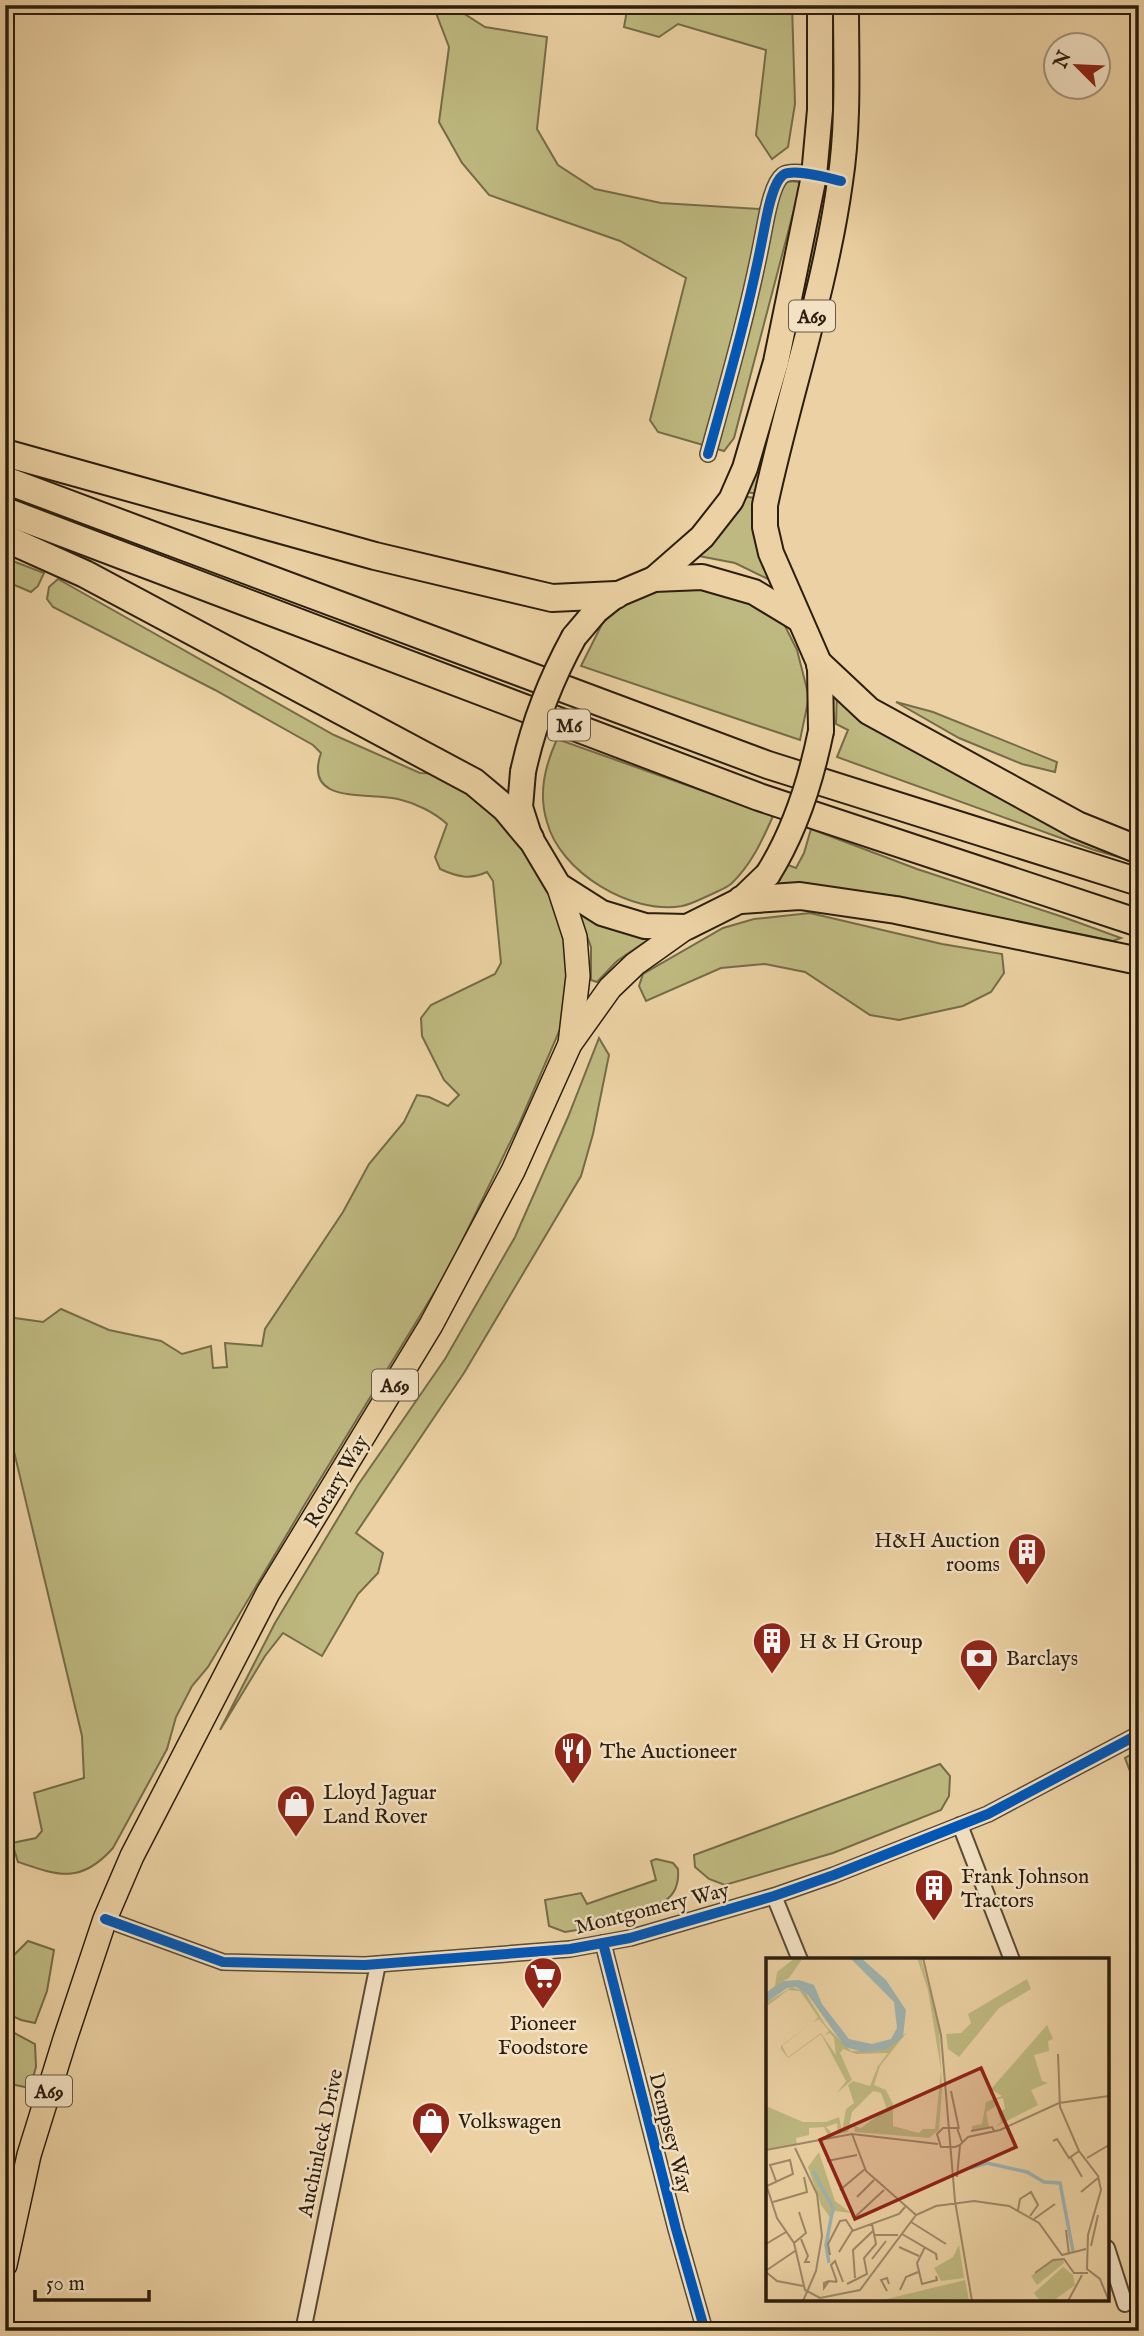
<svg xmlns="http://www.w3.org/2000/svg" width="1144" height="2336" font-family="'IM FELL English',serif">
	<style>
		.green { fill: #beb980; stroke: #756c48; stroke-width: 2 }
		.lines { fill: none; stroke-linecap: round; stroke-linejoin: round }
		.minor-casing { stroke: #5c4b34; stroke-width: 18 }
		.primary-casing { stroke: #2c1e0f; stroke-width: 26 }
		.trunk-casing { stroke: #2c1e0f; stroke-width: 28 }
		.motorway-casing { stroke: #2c1e0f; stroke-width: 30 }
		.minor { stroke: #f2e1c3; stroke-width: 14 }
		.primary { stroke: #ebd1a3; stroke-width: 23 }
		.trunk { stroke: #ebd1a3; stroke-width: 24 }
		.motorway { stroke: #ebd1a3; stroke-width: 26 }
		.trunk-bridge-casing { stroke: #2c1e0f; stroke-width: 28; stroke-linecap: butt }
		.trunk-bridge { stroke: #ebd1a3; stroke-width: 24 }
		.cycleway-casing { stroke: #f2e1c3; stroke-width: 15 }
		.cycleway { stroke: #0057b8; stroke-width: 10 }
		.labels { text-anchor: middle; stroke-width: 5; stroke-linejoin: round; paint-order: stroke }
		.shield { fill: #f2e1c3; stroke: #675845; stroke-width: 2 }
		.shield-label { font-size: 19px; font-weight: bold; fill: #2c1e0f }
		.street-label { font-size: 21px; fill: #2c1e0f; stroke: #f2e1c3 }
		.poi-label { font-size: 21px; fill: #2c1e0f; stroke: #f2e1c3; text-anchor: start }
		.inset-river { fill: none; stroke: #9eb4b2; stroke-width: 3.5 }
		.inset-road { fill: none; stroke: #9f8968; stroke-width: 2 }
		.view { fill: #8f2418; fill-opacity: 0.15; stroke: #8f2418; stroke-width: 3.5 }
		.inset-edge { fill: none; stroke: #2c1e0f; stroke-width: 3.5 }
	</style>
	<rect width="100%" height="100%" fill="#ebd1a3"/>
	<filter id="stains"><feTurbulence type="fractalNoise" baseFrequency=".00286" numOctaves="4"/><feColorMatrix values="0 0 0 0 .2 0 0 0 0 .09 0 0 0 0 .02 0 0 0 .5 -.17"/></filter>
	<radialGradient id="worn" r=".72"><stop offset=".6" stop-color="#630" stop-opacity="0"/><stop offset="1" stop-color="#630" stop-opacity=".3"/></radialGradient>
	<g class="green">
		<path d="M433,5H461L460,11L485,27L547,37L537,129L558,165L595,189L661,203L759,209C772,195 781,175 801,183L734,438L724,451L658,432L650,420L686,278L620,241L489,195L462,163L439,122L449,47Z"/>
		<path d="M628,5H792L795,104L788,147L772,159L756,135L766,50L678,24L659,37L624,27Z"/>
		<path d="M818,206H827L757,494L742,491Z"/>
		<path d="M739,496L756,498L770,580L735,563L699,556Z"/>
		<path d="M5,558L44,573L38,586L31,592L5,581Z"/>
		<path d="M704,578L780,616L797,650L809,697L800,740L581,666L602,624L623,600Z"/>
		<path d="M58,579L334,735L420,773L448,774L521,838L548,890L569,940L570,1006L520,1122L448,1270L305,1504L208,1667L192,1686L176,1717L167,1749L113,1848C81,1884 59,1876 18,1862L12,1843L36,1838L42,1831L34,1793L84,1778L82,1736L5,1414V1308L15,1318L43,1322L61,1309L109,1330L161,1341L182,1354L211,1346L213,1368L227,1367L225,1343L262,1346L265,1329L343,1212L369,1164L404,1122L417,1095L429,1097L448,1106L459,1095L444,1080L422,1036L421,1018L431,1005L495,974L501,963L493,881L487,872C469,880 458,877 440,869L435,857L447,824C434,812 415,803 398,799C367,792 303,805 321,753L313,745L215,690L53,607L47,599L49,587Z"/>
		<path d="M837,691L1139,859V863L1094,850L837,757L848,730L836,724Z"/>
		<path d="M896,702L933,712L1057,762L1055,772L1022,764L959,738Z"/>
		<path d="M557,739L773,816C762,841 751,865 731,884C726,888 718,891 712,894C703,898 692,904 682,906C631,915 560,872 547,822C538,793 545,766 557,739Z"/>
		<path d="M811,829L917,869L1063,917L1121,938L1113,941C999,917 883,901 767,889L788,865L796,868L804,853Z"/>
		<path d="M577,910L655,935L617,961L597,982L591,980V947Z"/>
		<path d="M810,913L942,944L1002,954L1004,973L991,992L963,1006L899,1020L870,1015L805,972L765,964L721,968L646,1001L639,986L643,974L723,928L754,919Z"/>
		<path d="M599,1038L609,1055L593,1134L581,1176L464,1373L356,1533L383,1553L378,1573L358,1594L322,1656L283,1633L265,1656L220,1730L275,1623L358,1485L445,1359L515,1237L568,1117Z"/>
		<path d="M1139,1750V1780L1133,1779L1125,1758Z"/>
		<path d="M940,1764L950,1776L949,1796L941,1810L833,1853L725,1885L709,1879L695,1867L694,1855Z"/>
		<path d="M656,1859L673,1863L678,1869C681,1908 647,1907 619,1912L620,1923L565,1932L549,1926L545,1900L581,1893L587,1904L656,1880L651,1861Z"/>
		<path d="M28,1941L54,1950L47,1991L35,2023L21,2020L6,2013C5,2006 8,2001 8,1994C8,1984 5,1974 6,1963Z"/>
		<path d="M5,2028L35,2044L36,2067L30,2088L5,2083Z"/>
	</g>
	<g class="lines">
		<g class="minor-casing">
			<g id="minor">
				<path d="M708,454C728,382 749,309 763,235C766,221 771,184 783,175C793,168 828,178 841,181"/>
				<path d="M960,1825L1012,1960"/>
				<path d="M774,1896L800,1960"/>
				<path d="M105,1919L223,1962L365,1965L570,1949L630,1938L774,1896L834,1875L988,1814L1139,1734"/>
				<path d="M603,1943L676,2229L705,2331"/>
				<path d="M1107,2248L1125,2304"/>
				<path d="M303,2331L378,1964"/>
			</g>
		</g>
		<g class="primary-casing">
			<g id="primary">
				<path d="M558,885L575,937L578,976L570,1044"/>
				<path d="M5,2265L29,2155L65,2039L105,1919L132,1856L268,1593L431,1325L513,1171L570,1044L610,988L635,964L687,927"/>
			</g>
		</g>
		<g class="trunk-casing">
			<g id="trunk">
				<path d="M654,579L702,537L731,500L745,468L776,362L814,176L820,110V5"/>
				<path d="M574,637L596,611L616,595L654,579L702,577L754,592L797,618"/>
				<path d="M821,731L820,665L771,553L765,527V505C788,397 825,291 840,182C849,124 846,64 846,5"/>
				<path d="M523,772L520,807L530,838L558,885L602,913L645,926L687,927L741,900L768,874"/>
			</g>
		</g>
		<g class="motorway-casing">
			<g id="motorway">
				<path d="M5,453L375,556L552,598L616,595"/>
				<path d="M5,480L768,765L1139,882"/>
				<path d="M5,511L759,797L1139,923"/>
				<path d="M5,538L85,574L474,782L505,808L530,838"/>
				<path d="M820,665L869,711L1077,825L1139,850"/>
				<path d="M741,900L800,896L896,910L1139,961"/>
			</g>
		</g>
		<use href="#minor" class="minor"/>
		<use href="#primary" class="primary"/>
		<use href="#trunk" class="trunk"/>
		<use href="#motorway" class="motorway"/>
		<g class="trunk-bridge-casing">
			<g id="trunk-bridge">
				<path d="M523,772C533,725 551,679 574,637"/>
				<path d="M768,874C795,831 811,780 821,731"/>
			</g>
		</g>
		<use href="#trunk-bridge" class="trunk-bridge"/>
		<g class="cycleway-casing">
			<g id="cycleway">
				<path d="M708,454C728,382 749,309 763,235C766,221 771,184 783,175C793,168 828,178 841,181"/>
				<path d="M105,1919L223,1962L365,1965L570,1949L630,1938L774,1896L834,1875L988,1814L1139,1734"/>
				<path d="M603,1943L676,2229L705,2331"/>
			</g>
		</g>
		<use href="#cycleway" class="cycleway"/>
	</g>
	<defs>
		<g id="building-pin" transform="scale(2.0125)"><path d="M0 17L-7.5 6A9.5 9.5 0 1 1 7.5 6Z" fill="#8f2418" stroke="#f2e1c3"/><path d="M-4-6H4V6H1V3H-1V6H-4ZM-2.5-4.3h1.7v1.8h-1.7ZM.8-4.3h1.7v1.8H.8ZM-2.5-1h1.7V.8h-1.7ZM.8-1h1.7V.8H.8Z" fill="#fff"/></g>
		<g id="bank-pin" transform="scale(2.0125)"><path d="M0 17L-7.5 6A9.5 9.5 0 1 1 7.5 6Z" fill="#8f2418" stroke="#f2e1c3"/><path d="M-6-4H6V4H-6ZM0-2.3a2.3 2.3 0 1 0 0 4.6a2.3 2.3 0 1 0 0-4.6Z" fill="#fff"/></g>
		<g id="restaurant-pin" transform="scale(2.0125)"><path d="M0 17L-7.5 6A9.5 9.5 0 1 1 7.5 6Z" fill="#8f2418" stroke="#f2e1c3"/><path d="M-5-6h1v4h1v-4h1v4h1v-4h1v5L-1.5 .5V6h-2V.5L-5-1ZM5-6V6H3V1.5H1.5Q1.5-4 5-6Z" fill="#fff"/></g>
		<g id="shop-pin" transform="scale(2.0125)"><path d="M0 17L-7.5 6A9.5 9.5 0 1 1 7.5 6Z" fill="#8f2418" stroke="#f2e1c3"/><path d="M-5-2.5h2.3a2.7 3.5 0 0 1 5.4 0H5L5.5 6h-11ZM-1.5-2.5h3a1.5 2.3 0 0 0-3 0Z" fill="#fff"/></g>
		<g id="supermarket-pin" transform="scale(2.0125)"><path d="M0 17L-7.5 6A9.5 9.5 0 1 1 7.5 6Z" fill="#8f2418" stroke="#f2e1c3"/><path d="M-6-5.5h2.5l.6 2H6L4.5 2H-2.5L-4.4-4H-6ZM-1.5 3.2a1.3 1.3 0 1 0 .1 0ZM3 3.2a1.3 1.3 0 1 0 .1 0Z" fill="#fff"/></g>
	</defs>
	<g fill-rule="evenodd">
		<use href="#building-pin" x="1027" y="1552"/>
		<use href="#building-pin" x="772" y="1641"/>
		<use href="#bank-pin" x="979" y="1658"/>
		<use href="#restaurant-pin" x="573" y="1751"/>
		<use href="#shop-pin" x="296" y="1804"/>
		<use href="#building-pin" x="934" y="1888"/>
		<use href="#supermarket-pin" x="543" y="1976"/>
		<use href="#shop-pin" x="431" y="2121"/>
	</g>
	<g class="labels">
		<g class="shield">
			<rect x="789" y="300.5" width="46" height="31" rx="5"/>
			<rect x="548" y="709.5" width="42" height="31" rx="5"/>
			<rect x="372" y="1369.5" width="46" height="31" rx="5"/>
			<rect x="26" y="2075.5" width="46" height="31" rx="5"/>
		</g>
		<g class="shield-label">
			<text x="812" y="323">A69</text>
			<text x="569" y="732">M6</text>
			<text x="395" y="1392">A69</text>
			<text x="49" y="2098">A69</text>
		</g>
		<g class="street-label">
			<text transform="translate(336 1481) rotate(-59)" y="7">Rotary Way</text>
			<text transform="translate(652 1908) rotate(-14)" y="7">Montgomery Way</text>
			<text transform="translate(671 2133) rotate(76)" y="7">Dempsey Way</text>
			<text transform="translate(320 2143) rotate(-78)" y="7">Auchinleck Drive</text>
		</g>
		<g class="poi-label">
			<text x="1000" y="1547" text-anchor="end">H&amp;H Auction<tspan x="1000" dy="24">rooms</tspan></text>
			<text x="799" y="1648">H &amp; H Group</text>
			<text x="1006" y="1665">Barclays</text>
			<text x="600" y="1758">The Auctioneer</text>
			<text x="323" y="1799">Lloyd Jaguar<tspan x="323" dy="24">Land Rover</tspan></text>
			<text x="961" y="1883">Frank Johnson<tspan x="961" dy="24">Tractors</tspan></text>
			<text x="543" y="2030" text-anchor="middle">Pioneer<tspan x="543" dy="24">Foodstore</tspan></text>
			<text x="458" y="2128">Volkswagen</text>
		</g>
	</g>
	<g transform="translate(766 1958)">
		<rect width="343" height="343" fill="#ebd1a3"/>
		<path d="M29,0H37L23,20L17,23L11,30L0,35L9,28L11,14ZM151,0H155L173,67L176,132L173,172L163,180L89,174L88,168L95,170L121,151L115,135L107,133L86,154L82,174L72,176L71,165L60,169L65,174L62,178L58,169L43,170V177L30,180L31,187L0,191V148L37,164H60L73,159L76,173L80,151L88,145L82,127L87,123L104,128L112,108L122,95L90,96L77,91L74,95L86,122L71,135L80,123L55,76L22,100L15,91V88L44,66L16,88L22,99L55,75L70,97L68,80L64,75L59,77L63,73L53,61L48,64L52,59L34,33L22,32L0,49V45L26,29L39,34L60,68L85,93L120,92L141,74L114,108L108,127L120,132L127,146V168L153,175L157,171H169L175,112L162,32ZM261,21L265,31L233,50L193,99L182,91L180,76L195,75L205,65L202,56ZM281,67L287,81L282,83L283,93L268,97L276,123L282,125L265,132L272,147L229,169L235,164L232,154L239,151L237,140L228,142L229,149L220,154L223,169L206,174V168L216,166L220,144L236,138L225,131ZM53,194L69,243L85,255L69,253L65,261L55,247L42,209ZM193,287L198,320L175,323L168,310L187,299ZM297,301L298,305L271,327L265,318L288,302ZM297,309L307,317L309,327L287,343H274L268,335ZM199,322L203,343H113Z" fill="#beb980"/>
		<path d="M84,0H95L120,22L140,52L137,79L120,92L97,94L79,89L42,37L30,29L21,30L0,45V35L17,23L33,22L48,27L56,46L83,81L106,86L125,81L131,70L128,44Z" fill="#9eb4b2"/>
		<path class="inset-river" d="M204,210L221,205L261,214L278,224L294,225L307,293M47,213L67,250L60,287L63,305"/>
		<path class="inset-road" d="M157,0L175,77L189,243L206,343M292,96L294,149L313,193L332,218L335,232L322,277L321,311L334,321L343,343M185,133L193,171M205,173L226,169L228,173M86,176L100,213L150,257M287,183L291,181L303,200L313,193M196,184L191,170H177L171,176L175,189H189L194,187L202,179L234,172L293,145L343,138M29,190L51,236L56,278L50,313L37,343M0,192L86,176L172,186M305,200L316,219M321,200L343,187M61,203L91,197M191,219L194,187M0,226L11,260L28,285L39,332L54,340L94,332L150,257L170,248L208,243L243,248L273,265L296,297L320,291M1,228L27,216L24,202L4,207L10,223M74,232L99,211M315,234L332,220M91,239L108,222M7,244L41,234L38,219M252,252L254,241L265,234L272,247L264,258M90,258L118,232M268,261L289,246M145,264L180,286M300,272L303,296M136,276L170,296L171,302M109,277H132M35,281L42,298L39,304H44M28,285L40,275L33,254M0,286L20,274M325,288L332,257M133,289L153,298M159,289L151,305L156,326L171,322L170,318M73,294L86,273L133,256L139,249M64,297L62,286L74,263L80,262L87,273M106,301L120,283M1,312L29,293M0,314L11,323L37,328M269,315L287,302L298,301L308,315H322M89,320L87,292L107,273M63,323L58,330V325L63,323L71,324M71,324L65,307L69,303L77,324M81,326L101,316L98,300L110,286L106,266M134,332L140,319L152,314M121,333L115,322L121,320L123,326M302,343L316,317"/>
		<path class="view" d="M215,110L250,189L89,261L54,182Z"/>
		<rect width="343" height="343" class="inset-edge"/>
	</g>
	<rect width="1144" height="2336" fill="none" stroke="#ebd1a3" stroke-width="28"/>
	<rect x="7" y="7" width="1130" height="2322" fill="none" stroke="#2c1e0f" stroke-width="3.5"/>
	<rect x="14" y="14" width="1116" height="2308" fill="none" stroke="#2c1e0f" stroke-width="2"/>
	<g transform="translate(1077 66) rotate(294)"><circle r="33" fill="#f2e1c3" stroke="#a3937b" stroke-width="2"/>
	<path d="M0-5L12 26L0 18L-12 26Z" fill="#8f2418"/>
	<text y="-10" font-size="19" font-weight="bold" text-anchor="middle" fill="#2c1e0f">N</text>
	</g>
	<path d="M35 2290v10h114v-10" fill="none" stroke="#2c1e0f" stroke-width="3.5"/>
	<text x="46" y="2290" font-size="21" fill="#2c1e0f" stroke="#f2e1c3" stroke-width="5" paint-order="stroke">50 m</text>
	<rect width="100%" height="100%" filter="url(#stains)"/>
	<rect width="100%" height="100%" fill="url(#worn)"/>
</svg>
